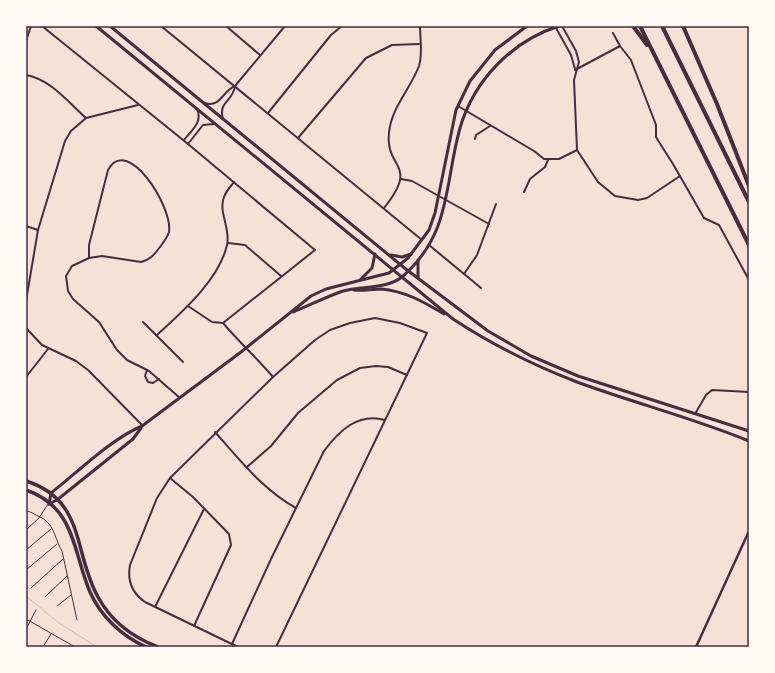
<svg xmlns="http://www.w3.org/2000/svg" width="775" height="673" font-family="'Archivo Narrow',sans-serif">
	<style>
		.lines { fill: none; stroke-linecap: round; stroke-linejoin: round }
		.stream { stroke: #dcb8b0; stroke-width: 1 }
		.service { stroke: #4a2c40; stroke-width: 1 }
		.minor { stroke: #4a2c40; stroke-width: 2 }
		.tertiary { stroke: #4a2c40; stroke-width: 2.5 }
		.secondary { stroke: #4a2c40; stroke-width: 3 }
		.primary { stroke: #4a2c40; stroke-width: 3.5 }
		.motorway { stroke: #4a2c40; stroke-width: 4 }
		.neatline { fill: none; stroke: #4a2c40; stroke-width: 1.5 }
	</style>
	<rect width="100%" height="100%" fill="#f7e1d7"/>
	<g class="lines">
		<path class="stream" d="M26,596L59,623L97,647"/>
		<g class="service">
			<path d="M26,511C31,511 33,514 38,516C55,523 54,538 62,551L77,620"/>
			<path d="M26,530L39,518L48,504"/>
			<path d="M26,550L51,529"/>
			<path d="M26,570L57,544"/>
			<path d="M31,588L63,559"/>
			<path d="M45,597L67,576"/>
			<path d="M57,606L71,595"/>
			<path d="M26,619L75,647"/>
			<path d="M26,629L36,610"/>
			<path d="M43,647L51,634"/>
		</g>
		<g class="minor">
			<path d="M42,26L188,144L315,250L223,323"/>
			<path d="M161,26L422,240"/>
			<path d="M226,26L260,55"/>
			<path d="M562,26L576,51L579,62L574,80L577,150L598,182L615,196L638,200L647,198L680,176"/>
			<path d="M556,28L571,55L575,69"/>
			<path d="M613,33L620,46"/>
			<path d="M26,41L31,26"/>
			<path d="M575,70L620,46L631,60L656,125V137L659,142L673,164L704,218L719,225L749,280"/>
			<path d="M26,75C50,79 68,102 86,118"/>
			<path d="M205,103C221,108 222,91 235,86L285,26"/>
			<path d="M458,106L534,151L544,159H559L577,150"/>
			<path d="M268,113L331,35L342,26"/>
			<path d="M223,119C218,101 233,102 235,86"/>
			<path d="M298,138L366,58L392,45L419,44"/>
			<path d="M475,139L476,135L490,126"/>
			<path d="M184,140C192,130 203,122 197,109"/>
			<path d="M188,144L203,125L214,124"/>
			<path d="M401,179L412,181L489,224"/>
			<path d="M524,192L530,179L545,167L548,160"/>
			<path d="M384,208C420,163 385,170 389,133C391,108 411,88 419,66C423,54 420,39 420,26"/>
			<path d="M26,226L38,230"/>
			<path d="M228,243L245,245L281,276"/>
			<path d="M429,245L481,288"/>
			<path d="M89,258V245L108,170C127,134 173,207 169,232C167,238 163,243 160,247C154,255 150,260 141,262L102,256L89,258L72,266L66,276L68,291L73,299L99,322L117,350L127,360L149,371L180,398"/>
			<path d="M464,274L477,255L496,204"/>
			<path d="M26,301L38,230L65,141L71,131L86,118L138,105"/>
			<path d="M188,306L212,322L223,323C239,342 257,358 273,377"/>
			<path d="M143,322L183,362"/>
			<path d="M26,328L42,345L76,361L88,370L142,425"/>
			<path d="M157,335C182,312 219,280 227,245C231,229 218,212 224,197C226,191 231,186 234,182"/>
			<path d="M147,370L145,376L148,382L153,383L159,379"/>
			<path d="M26,377L48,349"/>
			<path d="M695,414L706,395L712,390L749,392"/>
			<path d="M215,432C240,460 263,490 296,508"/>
			<path d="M247,467L271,446L298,413L337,380L360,368L376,366L388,367L407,375"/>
			<path d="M170,478L193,497L229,534L231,545L194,626"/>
			<path d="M155,607L204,509"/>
			<path d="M232,644L271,559L324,451C339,431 358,412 385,420"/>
			<path d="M238,647L145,602C132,593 127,581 130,565L157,498L170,478L273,377L315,340L330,330L350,323L375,318L400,323L427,333L276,647"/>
		</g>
		<path class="tertiary" d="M696,647L749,531"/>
		<g class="secondary">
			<path d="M96,26L453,319C491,344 533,365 577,382C634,403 693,418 749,441"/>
			<path d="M110,26L407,270L488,331L531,356L578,376L749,431"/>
			<path d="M391,255L402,257L411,254"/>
			<path d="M418,278V260"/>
			<path d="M361,279L372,268L375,254"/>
			<path d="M354,290C363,291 372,289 381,289C405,291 424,302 444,314"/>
			<path d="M293,312C310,305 326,297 343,291C361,286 387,289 402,277C452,233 444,185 460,128C474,80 512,41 559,26"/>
			<path d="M49,504L51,493C78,472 111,439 142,426L241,352L311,296L326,289L389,273L408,258L429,230L435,213L456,110L470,81L495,50L527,26"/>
			<path d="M49,504L57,500L133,439L141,428"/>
		</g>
		<g class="primary">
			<path d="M26,481C86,500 73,553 98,597C111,621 132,637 158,647"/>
			<path d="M26,490C76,507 73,553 90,592C101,617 122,636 146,647"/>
		</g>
		<g class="motorway">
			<path d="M555,26L556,27"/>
			<path d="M633,26L647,45"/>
			<path d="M640,26L749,245"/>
			<path d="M662,26L749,202"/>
			<path d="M683,26L717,104L749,186"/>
		</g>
	</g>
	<rect width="775" height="673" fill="none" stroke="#fffaf5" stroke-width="54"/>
	<rect x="27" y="27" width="721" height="619" class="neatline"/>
</svg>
